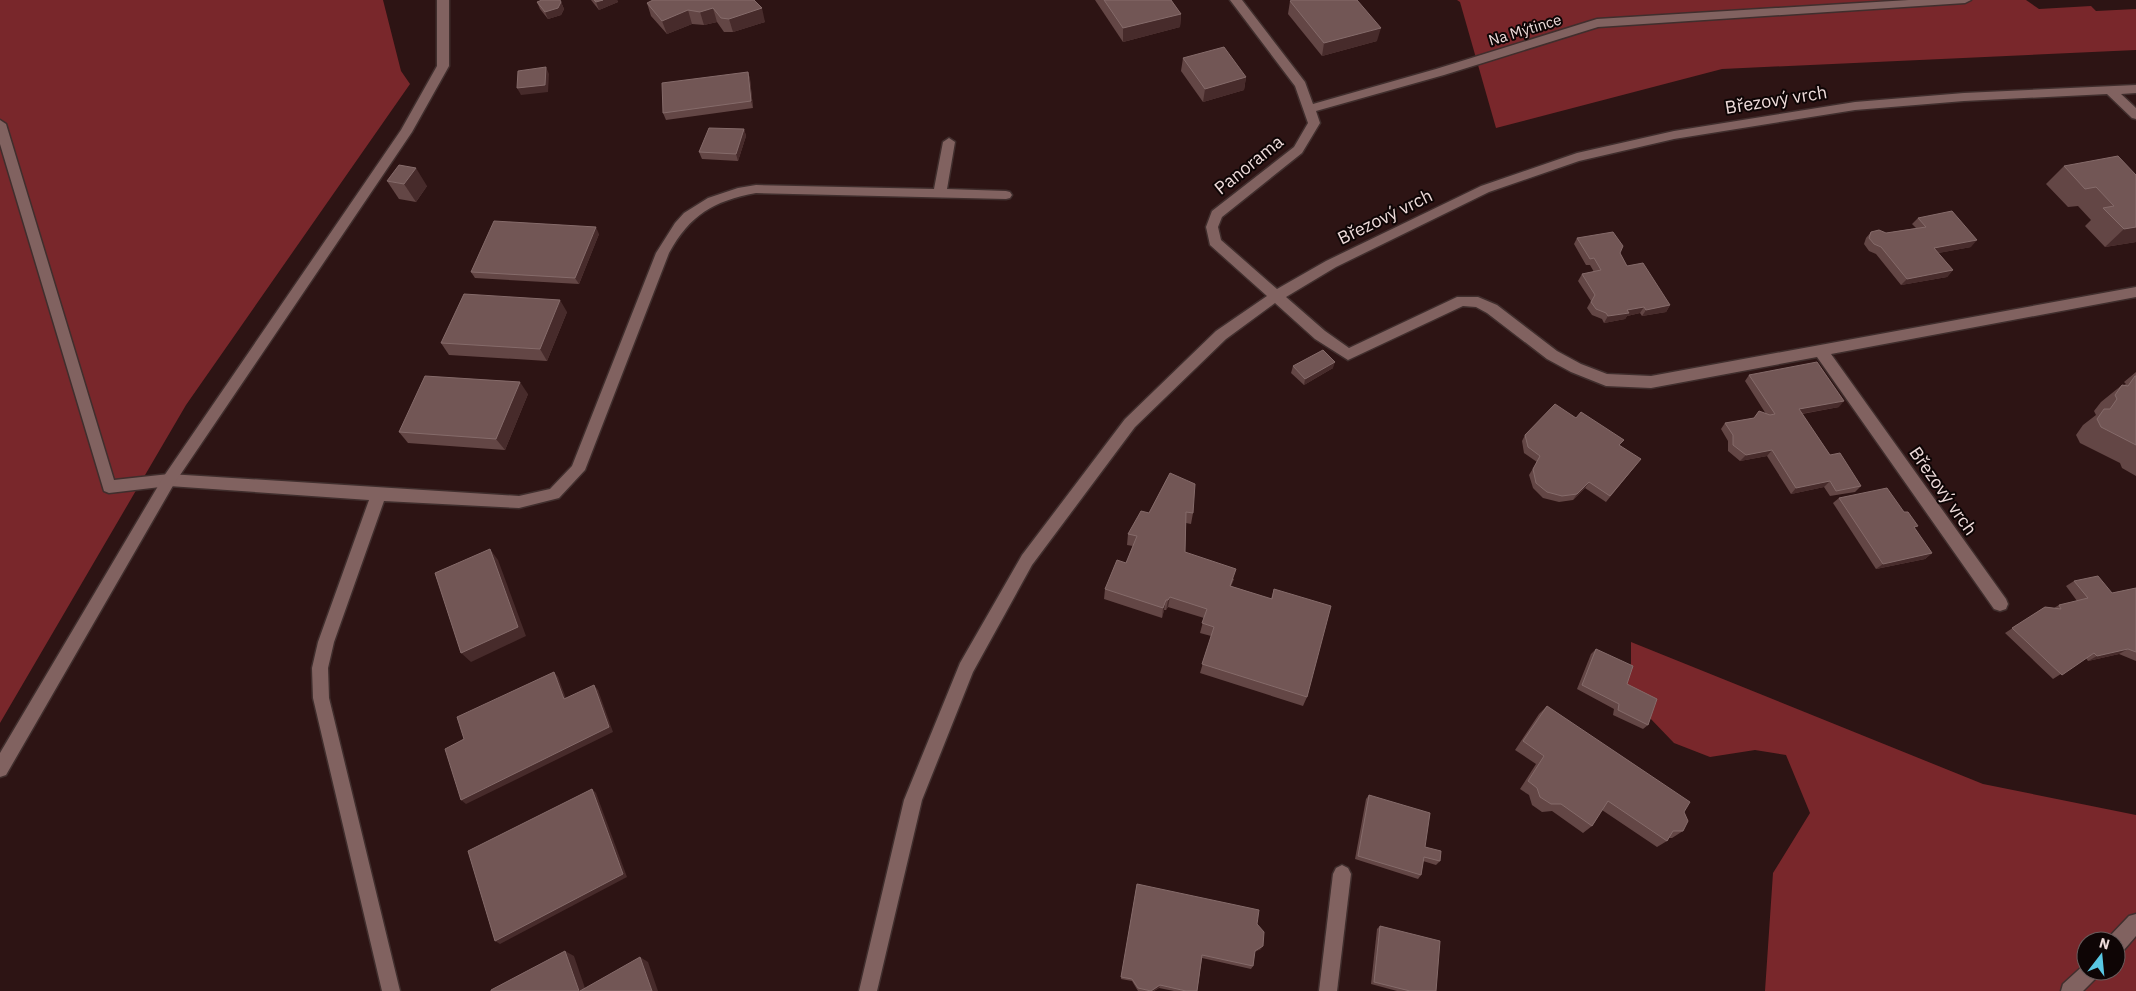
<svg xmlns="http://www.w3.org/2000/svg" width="2136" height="991" font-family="'IBM Plex Sans',sans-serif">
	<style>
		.forest { fill: #79272b; fill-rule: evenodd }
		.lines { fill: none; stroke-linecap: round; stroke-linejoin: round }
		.service-casing { stroke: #402e2d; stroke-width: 3 }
		.minor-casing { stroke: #402e2d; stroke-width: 3 }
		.tertiary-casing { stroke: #402e2d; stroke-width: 3 }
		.service { fill: #816260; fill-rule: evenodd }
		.minor { fill: #816260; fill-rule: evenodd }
		.tertiary { fill: #816260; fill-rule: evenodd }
		.wall { fill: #634645 }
		.shaded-wall { fill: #472b2b }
		.building { fill: #725655; stroke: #856b6a }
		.labels { text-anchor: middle; stroke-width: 4; stroke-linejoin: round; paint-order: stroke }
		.far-street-label { font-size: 15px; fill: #efdcdb; stroke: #0e0505 }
		.street-label { font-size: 18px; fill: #efdcdb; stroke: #0e0505 }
	</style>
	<rect width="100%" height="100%" fill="#2d1414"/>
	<g class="forest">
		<path d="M0,0H383L401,71L410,84L186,405L0,723Z"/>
		<path d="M1457,0H2026L2039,9L2091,6L2096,11L2136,9V50L1722,69L1496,128L1460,2Z"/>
		<path d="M1631,642L1983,784L2136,815V991H1765L1773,873L1810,813L1786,755L1755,750L1710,757L1674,743L1622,689L1631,671ZM2086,941H2116V971H2086Z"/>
	</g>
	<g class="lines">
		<g class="service-casing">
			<g id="service">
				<path d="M2136,914V936L2123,951L2116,953V941H2108L2109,937L2129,916Z"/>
				<path d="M2086,963V971H2098L2096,978L2083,991H2061L2063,984Z"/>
			</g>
		</g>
		<g class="minor-casing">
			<g id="minor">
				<path d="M1230,0H1242L1305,82L1313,104L1436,69L1597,19L1909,0H1971L1965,3L1598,27L1444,75L1316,111L1320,123L1302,153L1222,217L1218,227L1221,240L1277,289L1326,261L1481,186L1577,153L1674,131L1855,102L1964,93L2136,85V93L2121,94L2136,108V119L2132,118L2107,94L1964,101L1855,110L1674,139L1579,161L1489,192L1336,267L1286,297L1325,331L1349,348L1457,297H1478L1497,305L1557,351L1581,364L1607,374L1651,376L2136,287V297L1831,354L2006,599L2008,604L2006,609L2000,611L1994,609L1817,357L1651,388L1606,386L1571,372L1547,359L1487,313L1476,307L1463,306L1348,360L1315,339L1275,303L1226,339L1135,427L1032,565L973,672L922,800L877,991H859L904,800L960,663L1022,555L1125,419L1216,331L1267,296L1210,245L1206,227L1212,211L1294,147L1308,123L1295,86Z"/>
				<path d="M0,120L6,124L114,480L169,474L519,496L550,489L572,466L656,253L675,223L684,213L708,198L738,188L756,185L934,189L943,142L949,138L955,142L947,189L1006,191L1010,192L1012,195L1010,198L1006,199L756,193C713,201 690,215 669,253L585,470L559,498L519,508L384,501L334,642L328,668L329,698L400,991H382L313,698L312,668L318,642L369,500L169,486L109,493L104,491L0,144Z"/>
				<path d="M1342,865L1348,868L1351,874L1337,991H1319L1333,874L1336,868Z"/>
			</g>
		</g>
		<g class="tertiary-casing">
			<path id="tertiary" d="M437,0H449V66L412,132L174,484L6,775L0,777V753L164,476L401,130L437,66Z"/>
		</g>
		<use href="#service" class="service"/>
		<use href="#minor" class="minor"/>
		<use href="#tertiary" class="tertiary"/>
	</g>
	<g class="wall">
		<path d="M591,0H617L618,2L599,10Z"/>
		<path d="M754,0L765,22L733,32H724L717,22L704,25L692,24L667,34L651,16L647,3Z"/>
		<path d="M1095,0H1171L1181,14L1180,27L1123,42Z"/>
		<path d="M1290,1L1377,41L1322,56L1288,14Z"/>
		<path d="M537,2H561L564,9L561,15L548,19L540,9Z"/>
		<path d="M1183,58L1246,77L1244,90L1203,102L1181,71Z"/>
		<path d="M748,72L750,79L753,108L666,120L663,113Z"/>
		<path d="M744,129L746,136L738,161L702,159L699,152Z"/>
		<path d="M2064,166L2136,175V242L2105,247L2085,226L2091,220L2078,206L2068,207L2046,184Z"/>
		<path d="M387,181L427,186L416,202L399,199Z"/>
		<path d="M1918,218L1971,247L1938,253L1953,270L1947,277L1901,285L1876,254L1869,251L1864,244L1866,238L1871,232L1886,233L1916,228L1912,224Z"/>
		<path d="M599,234L579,284L475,278L471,272Z"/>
		<path d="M1577,238L1620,253L1627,266L1670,305L1666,312L1642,316L1640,313L1627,316L1625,319L1604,323L1602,319L1592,315L1587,308L1591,301L1578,281L1582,274L1594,272L1590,265H1586L1574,244Z"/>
		<path d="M567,312L547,361L449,355L441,343Z"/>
		<path d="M1293,366L1333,368L1304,385L1291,373Z"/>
		<path d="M2136,372V476L2122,468L2120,463L2080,443L2076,435L2083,425L2096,415L2094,411L2101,402L2122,385H2124L2126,384L2124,382Z"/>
		<path d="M1749,375L1839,407L1802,414L1830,455L1861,486L1855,492L1830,496L1824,487L1791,494L1767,456L1740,461L1728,451V441L1721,429L1725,423L1754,418L1759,411L1766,414L1745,381Z"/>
		<path d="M528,394L505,450L408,443L399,432Z"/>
		<path d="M1525,435L1620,446L1636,465L1606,502L1585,488L1573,500L1559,502L1543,498L1533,488L1529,475L1537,462L1524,453L1522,441Z"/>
		<path d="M1170,473L1193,513L1191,524L1186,523L1185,552L1234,579L1231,586L1271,599L1274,589L1307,697L1303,706L1200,673L1211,636L1200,633L1204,618L1168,607L1166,610H1164L1162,618L1104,599L1105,589L1126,563L1133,546L1127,545L1128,534L1149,513Z"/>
		<path d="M1839,498L1915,529L1932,553L1925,559L1876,569L1833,503Z"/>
		<path d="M2074,581L2112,593L2136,588V661L2119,654L2088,661L2086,658L2053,679L2005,633L2045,607L2054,608L2059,605L2077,601L2066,586Z"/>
		<path d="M1596,649L1648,725L1643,729L1613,715L1614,709L1577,689L1591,654Z"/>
		<path d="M1547,706L1684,812L1683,831L1672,838H1669L1667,841L1657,847L1602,810L1592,826L1583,833L1552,811L1542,812L1532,805L1529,795L1520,789L1536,764L1515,750L1539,714Z"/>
		<path d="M1369,795L1440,861L1436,865L1423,861L1421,875L1418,879L1355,859L1366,799Z"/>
		<path d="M1137,884L1257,924L1261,949L1254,952L1253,966L1251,969L1202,958L1197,991H1174L1159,988L1154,991H1138L1132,981L1121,979Z"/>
		<path d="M1380,926L1436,991H1397L1371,984L1377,929Z"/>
	</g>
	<g class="shaded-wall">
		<path d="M603,0H617L618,2L599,10L596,2Z"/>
		<path d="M561,2L564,9L561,15L548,19L545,12Z"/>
		<path d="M713,8L717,22L704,25L700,12Z"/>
		<path d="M762,8L765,22L733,32L729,19Z"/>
		<path d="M688,10L692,24L667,34L662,21Z"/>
		<path d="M1181,14L1180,27L1123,42V28Z"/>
		<path d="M1381,28L1377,41L1322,56L1324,43Z"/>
		<path d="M546,67L549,74L548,92L521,95L517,88Z"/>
		<path d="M748,72L750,79L753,108L751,101Z"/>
		<path d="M1246,77L1244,90L1203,102L1205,89Z"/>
		<path d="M744,129L746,136L738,161L736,154Z"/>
		<path d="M416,168L427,186L416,202L404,184Z"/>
		<path d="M596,227L599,234L579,284L575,278Z"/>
		<path d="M2136,227V242L2105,247L2124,229Z"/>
		<path d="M1977,240L1971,247L1928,255L1934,248Z"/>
		<path d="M1953,270L1947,277L1901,285L1907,279Z"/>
		<path d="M560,300L567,312L547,361L540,349Z"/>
		<path d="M1670,305L1666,312L1642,316L1646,310Z"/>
		<path d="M1644,307L1640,313L1627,316L1625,319L1604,323L1608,316L1627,310Z"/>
		<path d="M1335,362L1333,368L1304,385L1305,379Z"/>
		<path d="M520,382L528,394L505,450L496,439Z"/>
		<path d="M1844,401L1839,407L1794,415L1799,409Z"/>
		<path d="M1772,450L1767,456L1740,461L1746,455Z"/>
		<path d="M1830,481L1824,487L1791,494L1796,488Z"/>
		<path d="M1589,482L1585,488L1573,500L1577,494Z"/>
		<path d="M490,549L498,560L526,636L471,662L461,653Z"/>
		<path d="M1932,553L1925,559L1876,569L1883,564Z"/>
		<path d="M1170,597L1168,607L1166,610L1168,600Z"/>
		<path d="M1166,600L1164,610L1162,618L1163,608Z"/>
		<path d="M2128,649L2119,654L2088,661L2097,656Z"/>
		<path d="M554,672L558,677L568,704L564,699Z"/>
		<path d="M594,685L598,690L613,732L466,804L461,800Z"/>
		<path d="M592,789L596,793L627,877L500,944L495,941Z"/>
		<path d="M1263,946L1261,949L1253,953L1255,951Z"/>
		<path d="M565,951L574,956L586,991H579Z"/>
		<path d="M640,957L648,962L658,991H652Z"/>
		<path d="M1160,985L1159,988L1154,991H1151Z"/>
	</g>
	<g class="building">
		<path d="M542,0H560L561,2L558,8L545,12L537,2Z"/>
		<path d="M594,0H603L596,2Z"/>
		<path d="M653,0H754L762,8L729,19L721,18L713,8L700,12L688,10L662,21L647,3Z"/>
		<path d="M1104,0H1171L1181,14L1123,28Z"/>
		<path d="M1292,0H1357L1381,28L1324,43L1290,1Z"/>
		<path d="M1224,47L1246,77L1205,89L1183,58Z"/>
		<path d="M546,67L545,85L517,88L518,71Z"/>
		<path d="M748,72L751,101L663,113L662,83Z"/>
		<path d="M709,128L744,129L736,154L699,152Z"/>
		<path d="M2118,156L2136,175V227L2124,229L2103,208L2114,206L2096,187L2085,189L2064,166Z"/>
		<path d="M399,165L416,168L404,184L387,181Z"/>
		<path d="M1952,211L1977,240L1934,248L1953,270L1907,279L1881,247L1874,244L1869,238L1871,232L1879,230L1886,233L1926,227L1918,218Z"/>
		<path d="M494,221L596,227L575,278L471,272Z"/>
		<path d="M1613,232L1623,246L1620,253L1627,266L1643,263L1670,305L1646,310L1644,307L1627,310L1629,313L1608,316L1606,313L1596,309L1591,302L1595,295L1582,274L1601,270L1594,258L1590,259L1577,238Z"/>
		<path d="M464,294L560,300L540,349L441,343Z"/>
		<path d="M1323,350L1335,362L1305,379L1293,366Z"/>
		<path d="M1817,362L1844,401L1799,409L1830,455L1840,453L1861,486L1836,491L1830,481L1796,488L1772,450L1746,455L1733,445V435L1725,423L1754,418L1759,411L1770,415L1775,414L1749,375Z"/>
		<path d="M425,376L520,382L496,439L399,432Z"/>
		<path d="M2135,376H2136V445L2101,427L2097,419L2104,409H2110L2117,399L2115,395L2122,385L2128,386Z"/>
		<path d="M1555,404L1576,418L1581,412L1624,440L1619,445L1641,459L1610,496L1589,482L1577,494L1562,496L1547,492L1536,483L1533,469L1540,456L1528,447L1525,435Z"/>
		<path d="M1170,473L1195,484L1193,513L1186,512L1185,552L1236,569L1230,586L1272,599L1274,589L1331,606L1307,697L1202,664L1214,627L1202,623L1207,609L1170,597L1168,600H1166L1163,608L1105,589L1117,560L1126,563L1137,536L1128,534L1141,511L1149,513Z"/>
		<path d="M1887,488L1904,512H1908L1918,526L1914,527L1932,553L1883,564L1839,498Z"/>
		<path d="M490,549L518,627L461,653L435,573Z"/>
		<path d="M2098,576L2112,593L2136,588V652L2128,649L2097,656L2094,653L2062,675L2012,628L2045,607L2061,609L2059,605L2088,598L2074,581Z"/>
		<path d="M1596,649L1633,666L1627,684L1657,699L1648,725L1618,710L1619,704L1582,685Z"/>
		<path d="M554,672L564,699L594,685L609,727L461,800L445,749L464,739L457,717Z"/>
		<path d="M1547,706L1690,802L1684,812L1688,821L1683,831H1673L1667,841L1608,801L1592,826L1561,804H1551L1540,797L1537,788L1528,781L1544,756L1523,741Z"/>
		<path d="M592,789L623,874L495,941L468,851Z"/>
		<path d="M1369,795L1430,813L1425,847L1441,851L1440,861L1424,857L1421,875L1358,856Z"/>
		<path d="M1137,884L1259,910L1257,924L1264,932L1263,946L1255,951L1253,966L1202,955L1197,991H1186L1160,985L1151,991L1138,988L1132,979L1121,977Z"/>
		<path d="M1380,926L1440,941L1436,991H1410L1374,982Z"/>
		<path d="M565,951L579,991H491V990Z"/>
		<path d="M640,957L652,991H580Z"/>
	</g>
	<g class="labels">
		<g class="far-street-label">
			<text transform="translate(1525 30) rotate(-17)" y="5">Na Mýtince</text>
		</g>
		<g class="street-label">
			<text transform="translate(1776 100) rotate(-9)" y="6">Březový vrch</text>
			<text transform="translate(1249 165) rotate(-39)" y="6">Panorama</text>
			<text transform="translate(1385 217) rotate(-26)" y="6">Březový vrch</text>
			<text transform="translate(1943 491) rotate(55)" y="6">Březový vrch</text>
		</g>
	</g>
	<g transform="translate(2101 956) rotate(16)"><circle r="24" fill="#0e0505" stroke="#685b5b"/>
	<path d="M0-4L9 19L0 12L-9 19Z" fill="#59c8e4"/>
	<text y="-8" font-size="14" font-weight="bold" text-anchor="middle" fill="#efdcdb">N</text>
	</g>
</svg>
